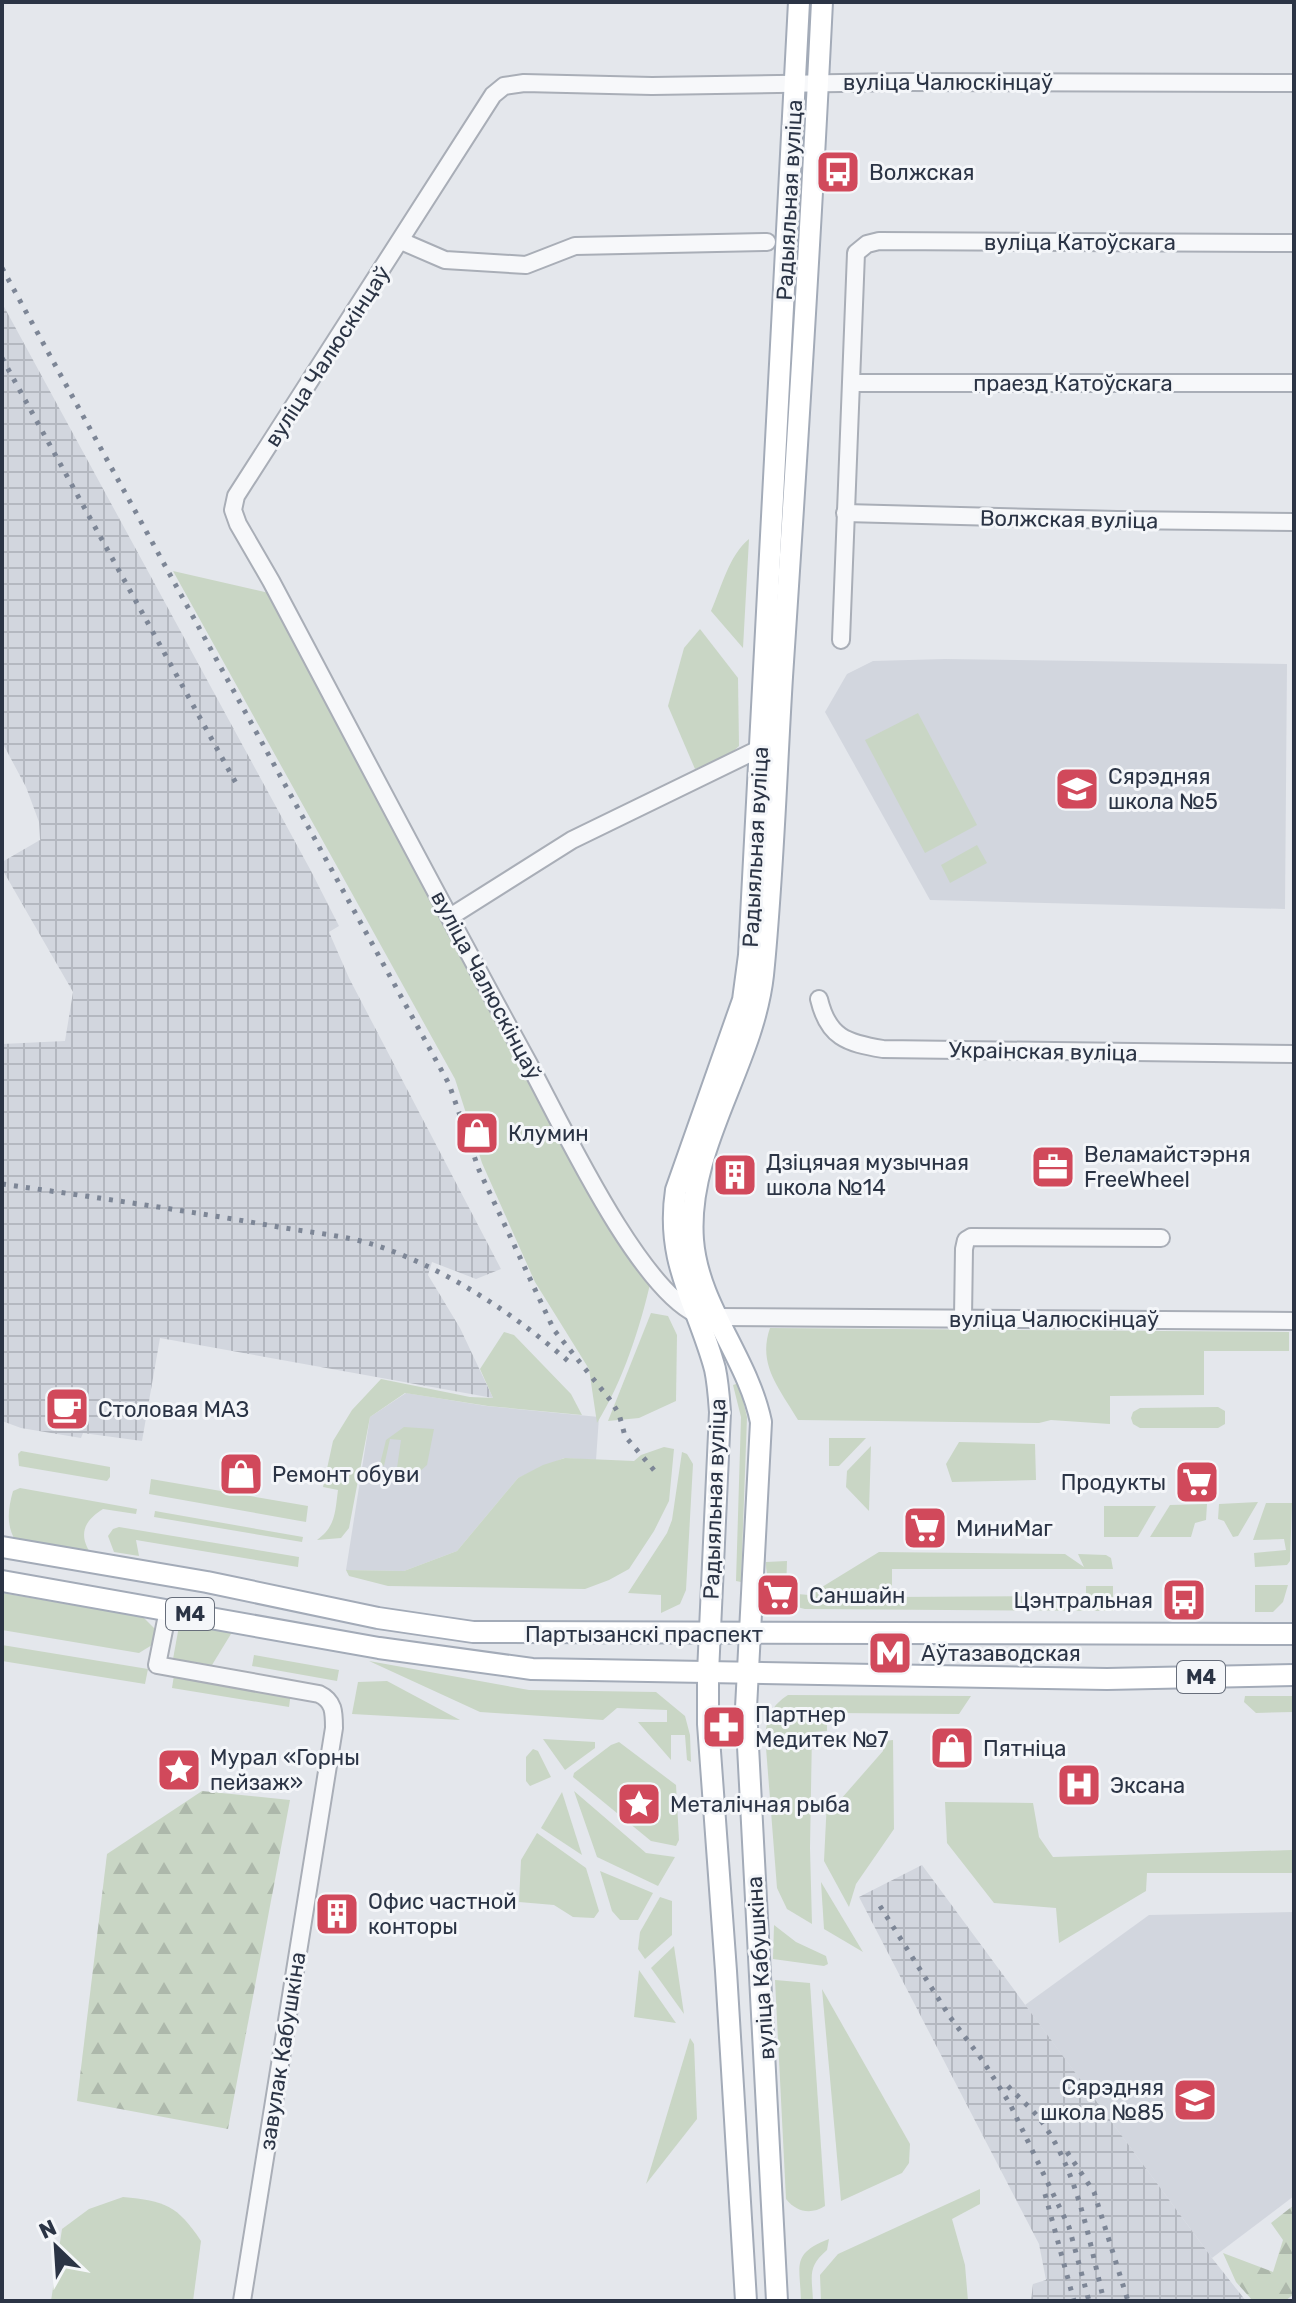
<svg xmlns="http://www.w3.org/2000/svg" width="1296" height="2303" font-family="Rubik,sans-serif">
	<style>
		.built { fill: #d2d6de }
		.industrial { fill: url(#industrial-grid) }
		.green { fill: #c9d6c5 }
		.forest { fill: url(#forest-firs) }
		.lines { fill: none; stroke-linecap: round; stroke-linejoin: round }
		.minor-casing { stroke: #a9aeb7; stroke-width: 20 }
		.major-casing { stroke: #a3abb8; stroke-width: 24 }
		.minor { stroke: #f7f8fa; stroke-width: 16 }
		.major { stroke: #fff; stroke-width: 20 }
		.rail { stroke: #7d8696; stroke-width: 5; stroke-dasharray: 4 8; stroke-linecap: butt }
		.labels { text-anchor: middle; stroke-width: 6; stroke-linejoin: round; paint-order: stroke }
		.shield { fill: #f4f6f9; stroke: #676e7b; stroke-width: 2 }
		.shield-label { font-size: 20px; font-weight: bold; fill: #2b3445 }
		.street-label { font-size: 22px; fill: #2b3445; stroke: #f4f6f9 }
		.poi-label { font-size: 22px; fill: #2b3445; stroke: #f4f6f9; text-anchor: start }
	</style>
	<defs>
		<pattern id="industrial-grid" width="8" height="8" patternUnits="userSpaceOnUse" patternTransform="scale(2)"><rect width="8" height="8" fill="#d2d6de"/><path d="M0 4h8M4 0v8" fill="none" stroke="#b4b8c0"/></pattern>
		<pattern id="forest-firs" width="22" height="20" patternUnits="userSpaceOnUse" patternTransform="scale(2)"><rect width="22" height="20" fill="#c9d6c5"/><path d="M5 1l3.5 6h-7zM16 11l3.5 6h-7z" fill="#adb8ab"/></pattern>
	</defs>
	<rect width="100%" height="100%" fill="#e4e7ec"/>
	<g class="built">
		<path d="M945,659L1287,664L1285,909L930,900L825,712L847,674L873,661Z"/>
		<path d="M406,1393L486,1406L599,1417L596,1460L564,1458L518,1478L457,1551L404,1571L346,1570L370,1417Z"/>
		<path d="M1294,1912V2196L1212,2258L1025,2005L1149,1915Z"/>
	</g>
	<g class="industrial">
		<path d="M2,303L311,871L339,926L329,932L349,978L501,1269L476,1279L432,1262L428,1275L460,1328L493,1398L160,1338L142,1441L83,1433L81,1438L21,1428L2,1421V1044L65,1041L73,992L2,869V862L40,840L39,822L26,787L2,742Z"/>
		<path d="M922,1865L1212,2258L1246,2301H1031L1033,2284L1046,2280L1039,2244L859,1897Z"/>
	</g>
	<g class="green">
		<path d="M749,539L743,648L711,611C721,589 729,555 749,539Z"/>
		<path d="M173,571L269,593L651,1280C640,1328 623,1381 597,1423L589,1369L535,1282L482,1163L455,1079Z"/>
		<path d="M700,629L738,678L739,746L728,756L695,769L668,706L684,648Z"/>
		<path d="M918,713L977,825L925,853L865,740Z"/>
		<path d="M977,845L987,863L950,883L941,865Z"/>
		<path d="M651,1313L668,1316L677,1335L676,1401L639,1418L608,1421Z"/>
		<path d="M770,1328L1289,1332V1351H1204V1395L1110,1396V1424L1051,1420L1039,1423L798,1420C780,1389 757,1365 770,1328Z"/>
		<path d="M504,1332L514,1335L571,1394L582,1415L488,1406L405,1393L370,1417L349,1528L341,1538L317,1540C336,1526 335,1512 338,1490L323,1487L333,1441L352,1410L381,1379L470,1397L493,1398L480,1369Z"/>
		<path d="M739,1383L747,1417L741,1582L736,1581L741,1417L733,1385Z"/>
		<path d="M1218,1407L1225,1411V1424L1218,1428H1140L1133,1424L1131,1418L1133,1412L1140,1408Z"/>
		<path d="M404,1427L434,1429L427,1465L411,1479L396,1475L401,1440L390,1439L384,1466L380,1464L386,1440Z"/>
		<path d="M829,1438H866L839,1466H829Z"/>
		<path d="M959,1442L1035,1444L1036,1480L952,1482L946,1464Z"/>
		<path d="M871,1446L869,1511L846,1487L847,1471Z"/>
		<path d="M664,1447L674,1449L669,1501L654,1531L629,1569L609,1580L585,1589L388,1586L349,1576L346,1570L404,1571L457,1551L518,1478L543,1465L565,1458L634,1461L641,1455Z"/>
		<path d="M21,1451L110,1467V1477L107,1481L19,1466L18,1454Z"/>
		<path d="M682,1452L687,1454L693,1464L686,1590L680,1604L661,1613V1595L628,1593L667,1533L672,1520Z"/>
		<path d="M151,1479L308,1506L306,1522L149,1494Z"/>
		<path d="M20,1488L137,1509L136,1514L103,1509C84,1521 78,1534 91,1554L15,1540C6,1524 8,1509 13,1491Z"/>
		<path d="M1258,1502L1238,1536L1233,1537L1224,1521L1218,1519L1219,1504Z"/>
		<path d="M1266,1503H1292L1290,1561L1287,1565L1255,1567L1254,1553L1286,1550L1284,1539L1253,1540Z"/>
		<path d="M1207,1504L1206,1520L1195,1523L1191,1537H1150L1170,1505Z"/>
		<path d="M1104,1506H1156L1138,1537H1104Z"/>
		<path d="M155,1511L303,1537L302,1542L154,1517Z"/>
		<path d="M119,1527L299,1557L298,1567L136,1540L139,1556L114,1552L108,1536L113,1529Z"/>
		<path d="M879,1552L1065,1554L1084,1567L1078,1554L1106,1555L1111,1558L1113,1569H892V1597L1086,1596V1586H1113V1611L805,1609C783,1603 765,1586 766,1562L787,1561L786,1593L809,1595Z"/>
		<path d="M1255,1585H1288L1283,1602L1273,1612H1255Z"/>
		<path d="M2,1593L143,1617L155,1629L152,1645L139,1653L2,1630Z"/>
		<path d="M179,1626L234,1629L212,1665L173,1659Z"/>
		<path d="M2,1645L148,1669L145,1684L2,1661Z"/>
		<path d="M254,1655L339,1670L337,1681L252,1666Z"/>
		<path d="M369,1661L529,1690L656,1692L685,1716L690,1735L691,1762L687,1760L685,1735H671V1760L638,1722H667V1710L617,1708L603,1720L480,1712Z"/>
		<path d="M174,1675L291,1693L289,1707L172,1688Z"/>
		<path d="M387,1681L460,1720L352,1714L358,1682Z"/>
		<path d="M788,1695L971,1696L959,1714L836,1713L827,1720V1731L812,1732L810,1848L812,1924L787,1909L777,1888L765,1735C768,1716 771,1706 788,1695Z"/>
		<path d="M1245,1696H1294V1727L1293,1712L1256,1713L1244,1702Z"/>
		<path d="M543,1739L595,1742V1748L565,1770Z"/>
		<path d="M893,1740L894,1829L856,1884L849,1907L824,1861L827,1800L841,1799L883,1751L884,1741Z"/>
		<path d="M619,1742L676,1785L679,1840L676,1846L651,1841L573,1777L574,1773L611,1745Z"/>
		<path d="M533,1749L538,1751L551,1777L530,1786L526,1781V1757Z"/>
		<path d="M574,1791L646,1853L675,1857L658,1886L597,1857Z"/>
		<path d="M562,1792L582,1855L541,1828Z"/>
		<path d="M945,1802L1033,1803L1039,1837L1053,1857L1292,1850L1294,1873H1147L1146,1891L1059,1943L1056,1908L994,1903L947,1843Z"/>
		<path d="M537,1833L586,1868L599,1911L594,1918L573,1917L554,1905L519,1902L521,1860Z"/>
		<path d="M600,1871L653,1893L638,1920H620L612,1911Z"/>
		<path d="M821,1882L863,1952L824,1929Z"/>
		<path d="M660,1897L672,1901V1935L645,1959L638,1949L640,1932Z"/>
		<path d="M774,1925L796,1942L826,1956L828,1964L824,1966L773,1959Z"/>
		<path d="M674,1946L684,2014L651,1968Z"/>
		<path d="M639,1970L676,2023L634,2017Z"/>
		<path d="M775,1980L810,1983L825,2206C811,2215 796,2212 786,2199Z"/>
		<path d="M822,1989L910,2144L909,2163L902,2173L841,2201Z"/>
		<path d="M690,2038L694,2044L697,2119L646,2184Z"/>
		<path d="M980,2189V2204L952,2219L965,2265L968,2301H821L820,2275L838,2254Z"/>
		<path d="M123,2197C165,2201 177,2205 201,2241L193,2301H51L62,2229L89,2209Z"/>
		<path d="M829,2239L827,2250C807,2267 812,2276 813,2301H801C800,2264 791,2254 829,2239Z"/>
	</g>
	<g class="forest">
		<path d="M202,1791L290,1800L228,2129L77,2101L107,1854Z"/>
		<path d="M1294,2205V2294L1285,2301H1253L1236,2282L1223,2253L1273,2272L1283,2240L1271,2223Z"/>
	</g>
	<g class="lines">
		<g class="minor-casing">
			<g id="minor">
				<path d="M401,241L445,260L526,265L575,246L767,242"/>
				<path d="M852,383H1294"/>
				<path d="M845,513L1117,520L1294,522"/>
				<path d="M841,640L856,253L867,244L879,241L1294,243"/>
				<path d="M450,917L572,840L761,748"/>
				<path d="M819,999C828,1037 846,1043 883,1049L1294,1054"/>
				<path d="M696,1314C637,1286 562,1125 529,1064C441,904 357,743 271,581L238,524L233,510L236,496L493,95L504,86L524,83L652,86L904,82L1294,83"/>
				<path d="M718,1317L1294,1321"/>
				<path d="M963,1318L964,1249L966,1240L971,1237L1161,1238"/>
				<path d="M168,1610L157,1665L319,1694C334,1701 334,1712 334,1728L242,2301"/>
			</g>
		</g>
		<g class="major-casing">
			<g id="major">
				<path d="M2,1547L207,1582L378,1618L473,1632L1294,1634"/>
				<path d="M2,1581L379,1648L532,1669L1107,1679L1294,1675"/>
				<path d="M746,2301L726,1971L708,1724V1673L720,1412C719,1398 718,1383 715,1369C697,1303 665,1262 676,1190L743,1000L749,955L799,2"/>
				<path d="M777,2301L746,1708L761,1422C748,1358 698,1306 693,1240C686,1147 753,1066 763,975C773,876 776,776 782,677C797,452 811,227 822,2"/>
			</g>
		</g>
		<use href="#minor" class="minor"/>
		<use href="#major" class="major"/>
		<g class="rail">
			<path d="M2,268L449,1084L479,1170L554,1330L611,1401L619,1414L625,1436L659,1476"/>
			<path d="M2,358L237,785"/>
			<path d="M2,1184C93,1197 183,1210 273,1226C306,1232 343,1235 375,1245C445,1268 513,1313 568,1361"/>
			<path d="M880,1906L950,2017L983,2061L1010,2104L1069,2227L1089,2301"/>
			<path d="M1008,2086C1018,2097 1030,2107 1039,2118C1078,2169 1089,2241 1104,2301"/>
			<path d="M1067,2152L1094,2192L1128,2301"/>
			<path d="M1045,2194L1074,2301"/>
		</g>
	</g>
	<defs>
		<g id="bus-square" transform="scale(2.3)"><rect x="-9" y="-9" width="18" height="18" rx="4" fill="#d1495b" stroke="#f4f6f9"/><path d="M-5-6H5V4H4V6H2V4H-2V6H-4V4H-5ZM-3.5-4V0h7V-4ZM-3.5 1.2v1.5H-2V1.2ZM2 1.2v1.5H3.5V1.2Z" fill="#fff"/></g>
		<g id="school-square" transform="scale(2.3)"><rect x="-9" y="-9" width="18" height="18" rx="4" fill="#d1495b" stroke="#f4f6f9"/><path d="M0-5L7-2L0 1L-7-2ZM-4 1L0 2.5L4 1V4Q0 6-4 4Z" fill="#fff"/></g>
		<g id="shop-square" transform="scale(2.3)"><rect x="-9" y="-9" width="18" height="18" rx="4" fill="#d1495b" stroke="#f4f6f9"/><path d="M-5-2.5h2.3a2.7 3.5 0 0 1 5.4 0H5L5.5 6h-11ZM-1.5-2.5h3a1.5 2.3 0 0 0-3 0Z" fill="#fff"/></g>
		<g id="office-square" transform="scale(2.3)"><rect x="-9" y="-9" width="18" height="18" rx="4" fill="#d1495b" stroke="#f4f6f9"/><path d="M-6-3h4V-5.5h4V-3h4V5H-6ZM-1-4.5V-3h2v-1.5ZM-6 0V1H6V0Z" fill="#fff"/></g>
		<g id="building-square" transform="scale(2.3)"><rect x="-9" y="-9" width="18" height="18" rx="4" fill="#d1495b" stroke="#f4f6f9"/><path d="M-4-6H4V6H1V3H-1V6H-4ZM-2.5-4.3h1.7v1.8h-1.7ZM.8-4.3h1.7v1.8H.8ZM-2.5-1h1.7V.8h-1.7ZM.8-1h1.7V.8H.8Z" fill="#fff"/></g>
		<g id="cafe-square" transform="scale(2.3)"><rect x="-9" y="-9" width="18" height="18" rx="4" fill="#d1495b" stroke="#f4f6f9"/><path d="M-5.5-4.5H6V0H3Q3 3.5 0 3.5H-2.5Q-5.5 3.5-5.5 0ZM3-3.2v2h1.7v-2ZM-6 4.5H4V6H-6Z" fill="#fff"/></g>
		<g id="supermarket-square" transform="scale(2.3)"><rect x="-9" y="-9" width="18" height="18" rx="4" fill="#d1495b" stroke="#f4f6f9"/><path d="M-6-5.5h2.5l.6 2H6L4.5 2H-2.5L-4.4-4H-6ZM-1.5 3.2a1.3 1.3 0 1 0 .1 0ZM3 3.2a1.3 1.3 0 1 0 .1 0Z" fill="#fff"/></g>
		<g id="metro-square" transform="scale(2.3)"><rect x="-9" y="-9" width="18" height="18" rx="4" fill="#d1495b" stroke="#f4f6f9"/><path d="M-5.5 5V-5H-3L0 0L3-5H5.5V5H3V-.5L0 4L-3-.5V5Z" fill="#fff"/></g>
		<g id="pharmacy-square" transform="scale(2.3)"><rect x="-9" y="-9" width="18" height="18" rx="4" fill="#d1495b" stroke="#f4f6f9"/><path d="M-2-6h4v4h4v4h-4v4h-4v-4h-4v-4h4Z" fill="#fff"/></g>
		<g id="sight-square" transform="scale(2.3)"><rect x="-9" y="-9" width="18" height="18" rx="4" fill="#d1495b" stroke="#f4f6f9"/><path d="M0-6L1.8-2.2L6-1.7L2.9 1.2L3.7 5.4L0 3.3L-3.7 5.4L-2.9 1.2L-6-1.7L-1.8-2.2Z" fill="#fff"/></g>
		<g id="hospital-square" transform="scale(2.3)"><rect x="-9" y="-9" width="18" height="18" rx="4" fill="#d1495b" stroke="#f4f6f9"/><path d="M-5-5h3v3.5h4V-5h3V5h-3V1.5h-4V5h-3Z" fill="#fff"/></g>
	</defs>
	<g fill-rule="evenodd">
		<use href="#bus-square" x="838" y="172"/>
		<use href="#school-square" x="1077" y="789"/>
		<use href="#shop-square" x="477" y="1133"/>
		<use href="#office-square" x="1053" y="1167"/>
		<use href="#building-square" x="735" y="1175"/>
		<use href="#cafe-square" x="67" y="1409"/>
		<use href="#shop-square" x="241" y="1474"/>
		<use href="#supermarket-square" x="1197" y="1482"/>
		<use href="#supermarket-square" x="925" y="1528"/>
		<use href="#supermarket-square" x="778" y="1595"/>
		<use href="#bus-square" x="1184" y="1600"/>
		<use href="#metro-square" x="890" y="1653"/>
		<use href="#pharmacy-square" x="724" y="1727"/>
		<use href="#shop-square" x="952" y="1748"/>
		<use href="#sight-square" x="179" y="1770"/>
		<use href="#hospital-square" x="1079" y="1785"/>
		<use href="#sight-square" x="639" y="1804"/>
		<use href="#building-square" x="337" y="1914"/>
		<use href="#school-square" x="1195" y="2100"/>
	</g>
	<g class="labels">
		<g class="shield">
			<rect x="166" y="1598" width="48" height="32" rx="6"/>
			<rect x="1177" y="1661" width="48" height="32" rx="6"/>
		</g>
		<g class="shield-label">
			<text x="190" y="1621">М4</text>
			<text x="1201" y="1684">М4</text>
		</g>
		<g class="street-label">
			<text x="948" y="90">вуліца Чалюскінцаў</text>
			<text transform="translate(789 200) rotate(-87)" y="8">Радыяльная вуліца</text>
			<text x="1080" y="250">вуліца Катоўскага</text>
			<text transform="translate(327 356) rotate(-57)" y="8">вуліца Чалюскінцаў</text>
			<text x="1073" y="391">праезд Катоўскага</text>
			<text transform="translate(1069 519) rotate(1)" y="8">Волжская вуліца</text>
			<text transform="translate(755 847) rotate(-87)" y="8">Радыяльная вуліца</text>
			<text transform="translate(487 985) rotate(62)" y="8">вуліца Чалюскінцаў</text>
			<text transform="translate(1043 1051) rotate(1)" y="8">Украінская вуліца</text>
			<text x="1054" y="1327">вуліца Чалюскінцаў</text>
			<text transform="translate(714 1499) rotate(-88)" y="8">Радыяльная вуліца</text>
			<text x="644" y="1642">Партызанскі праспект</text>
			<text transform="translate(760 1968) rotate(-94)" y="8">вуліца Кабушкіна</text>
			<text transform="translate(282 2051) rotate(-81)" y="8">завулак Кабушкіна</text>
		</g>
		<g class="poi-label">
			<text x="869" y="180">Волжская</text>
			<text x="1108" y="784">Сярэдняя<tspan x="1108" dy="25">школа №5</tspan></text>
			<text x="508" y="1141">Клумин</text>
			<text x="1084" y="1162">Веламайстэрня<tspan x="1084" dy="25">FreeWheel</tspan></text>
			<text x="766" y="1170">Дзіцячая музычная<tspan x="766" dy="25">школа №14</tspan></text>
			<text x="98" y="1417">Столовая МАЗ</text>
			<text x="272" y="1482">Ремонт обуви</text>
			<text x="1166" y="1490" text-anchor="end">Продукты</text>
			<text x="956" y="1536">МиниМаг</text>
			<text x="809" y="1603">Саншайн</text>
			<text x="1153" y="1608" text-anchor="end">Цэнтральная</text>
			<text x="921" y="1661">Аўтазаводская</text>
			<text x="755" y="1722">Партнер<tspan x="755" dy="25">Медитек №7</tspan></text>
			<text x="983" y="1756">Пятніца</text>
			<text x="210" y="1765">Мурал «Горны<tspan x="210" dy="25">пейзаж»</tspan></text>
			<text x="1110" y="1793">Эксана</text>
			<text x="670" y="1812">Металічная рыба</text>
			<text x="368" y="1909">Офис частной<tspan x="368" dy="25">конторы</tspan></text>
			<text x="1164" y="2095" text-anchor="end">Сярэдняя<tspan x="1164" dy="25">школа №85</tspan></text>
		</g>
	</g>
	<rect width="1296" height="2303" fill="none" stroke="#2b3445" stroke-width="8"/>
	<g transform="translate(56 2247) rotate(335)" stroke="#f4f6f9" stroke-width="6" paint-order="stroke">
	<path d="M0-6L14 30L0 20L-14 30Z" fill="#2b3445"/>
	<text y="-12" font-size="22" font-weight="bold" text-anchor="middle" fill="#2b3445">N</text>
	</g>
</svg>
